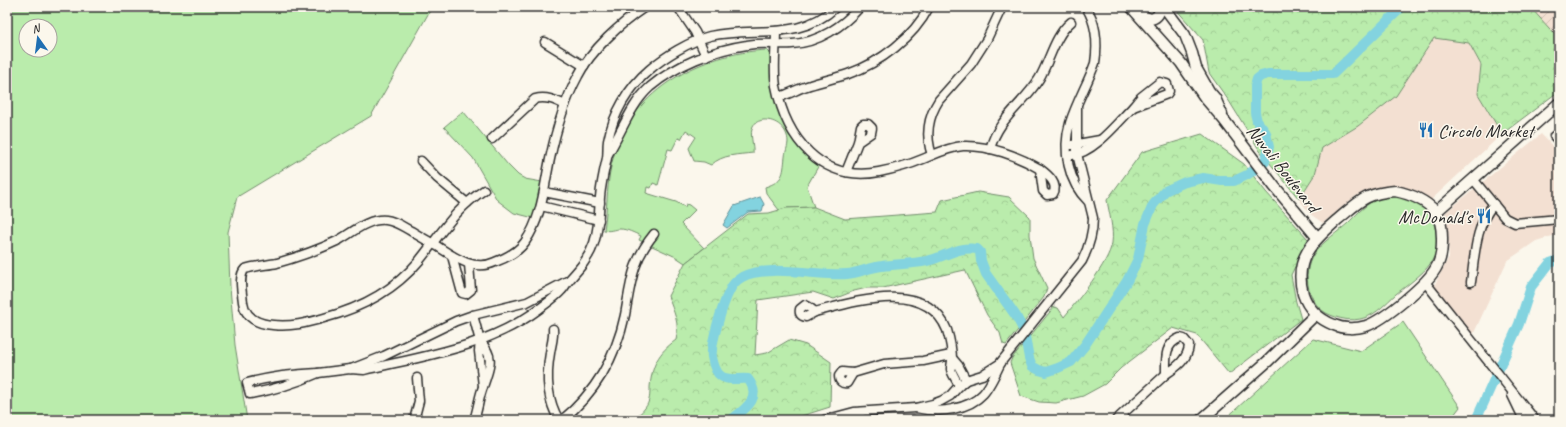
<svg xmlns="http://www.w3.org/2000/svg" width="1566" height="427" font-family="Caveat,sans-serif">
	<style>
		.built { fill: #f3e0d2 }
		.industrial { fill: url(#industrial-furrows) }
		.green { fill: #baecac; stroke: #728c6c; fill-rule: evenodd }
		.forest { fill: url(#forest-crowns); stroke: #728c6c }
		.water { fill: #83d3df; stroke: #609097 }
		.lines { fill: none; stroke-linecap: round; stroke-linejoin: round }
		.river { stroke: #83d3df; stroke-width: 10 }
		.minor-casing { stroke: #2b2b2b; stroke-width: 11 }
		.major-casing { stroke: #2b2b2b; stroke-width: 13 }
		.minor { stroke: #fbf7ec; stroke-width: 8 }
		.major { stroke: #fbf7ec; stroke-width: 10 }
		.labels { text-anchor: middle; stroke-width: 3; stroke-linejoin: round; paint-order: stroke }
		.poi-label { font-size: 19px; fill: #2b2b2b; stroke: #fbf7ec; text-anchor: start }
		.street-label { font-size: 19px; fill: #2b2b2b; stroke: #fbf7ec }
	</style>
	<defs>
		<pattern id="industrial-furrows" width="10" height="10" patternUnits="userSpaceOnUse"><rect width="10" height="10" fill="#f3e0d2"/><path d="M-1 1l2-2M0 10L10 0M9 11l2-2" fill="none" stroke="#d0c0b4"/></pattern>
		<pattern id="forest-crowns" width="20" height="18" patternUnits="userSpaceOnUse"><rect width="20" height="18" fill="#baecac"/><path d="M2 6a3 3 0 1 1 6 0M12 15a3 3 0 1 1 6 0" fill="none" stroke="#a0cb94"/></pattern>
	</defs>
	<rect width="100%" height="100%" fill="#fbf7ec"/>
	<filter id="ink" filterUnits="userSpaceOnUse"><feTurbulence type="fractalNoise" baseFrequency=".025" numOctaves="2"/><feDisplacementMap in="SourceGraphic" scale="8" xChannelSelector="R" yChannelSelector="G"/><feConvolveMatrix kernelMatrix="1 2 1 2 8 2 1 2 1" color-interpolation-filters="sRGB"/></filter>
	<g filter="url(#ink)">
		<g class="built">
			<path d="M1434,38L1469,43L1481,65L1478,94L1502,134L1430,201L1415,192L1400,187H1384L1356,196L1323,223L1310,214L1299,199L1315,174L1322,148L1358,126L1396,96Z"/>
			<path d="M1541,134L1559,153V234L1536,241L1507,261L1473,335L1434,286L1449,257L1448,231L1444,214Z"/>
		</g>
		<path class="industrial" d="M1530,7H1559V39Z"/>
		<g class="green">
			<path d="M7,7H432L371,116L237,197L228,232L230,287L235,345L247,420H7ZM26,26H50V50H26Z"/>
			<path d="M767,50L771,54L773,86L779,112L805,153L819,165L807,186L814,207L786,208L779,210L766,193L765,187C784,181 783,174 785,157C785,152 788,147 788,142C788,129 776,119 763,120C759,121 755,122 753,126C749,134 754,145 753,153C738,155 723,154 711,165L704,162L694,161L689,148L696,137L686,130L681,139L678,138L672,150L668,149L658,185L653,183L651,188L647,187L646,193L676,202L685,207L686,204L689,205L695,210L681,224L704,248L685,263L676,257L639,240L641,236C634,233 627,229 620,229C613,229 610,232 604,230C608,205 606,180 614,155C633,89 702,53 767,50Z"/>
			<path d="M463,111L508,165L518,175L525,179L542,182L534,218L514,213L497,200L473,158L444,127Z"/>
			<path d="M1397,196C1405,198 1414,200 1422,207C1438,221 1442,246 1430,264C1424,273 1405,287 1396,294C1386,303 1377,314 1364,318C1352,322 1338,319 1326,313C1306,301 1301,269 1316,251C1324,241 1338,232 1348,223C1355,216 1364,206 1373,201C1381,198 1388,197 1397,196Z"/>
			<path d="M1403,322L1460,407L1450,420H1224L1313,339L1361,351Z"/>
		</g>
		<g class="forest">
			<path d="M1174,7H1530L1559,39V91L1502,134L1478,94L1481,65L1469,43L1434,38L1396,96L1358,126L1322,148L1315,174L1299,199L1260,151L1229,101L1209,73L1203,40Z"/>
			<path d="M1202,134L1244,164L1266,192L1308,239L1291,275L1296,302L1301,319L1229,374L1197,335L1173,328L1121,368L1105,384L1083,396L1056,403L1039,402L1021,396L1010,363L1012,358L1054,307L1058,308L1064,317C1077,301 1109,263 1112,243C1114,229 1109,213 1107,200L1142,152Z"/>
			<path d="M978,192L1009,197L1030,217V235L1033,258L1047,288L1044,297L1006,345L1003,344L1000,333L987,315L965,270L883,288H867L854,291L834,299L813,292L758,300L755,355L767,353L789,340L806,345L831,362L830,407L789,420H631C635,417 642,413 645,408C650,402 650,394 650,387C652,365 658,353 676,340C680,323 674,313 668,296L685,263L748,214L769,213L786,208L814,207L845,219L937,212L942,200Z"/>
		</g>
		<path class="water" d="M760,197L764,204L762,211L748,212L727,228L723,225L734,206Z"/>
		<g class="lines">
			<g class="river">
				<path d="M731,420C745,409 763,398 748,379C740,378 727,381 721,376C716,373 713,363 712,357C710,344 723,303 730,290C732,285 737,280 742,277C766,264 819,276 847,274C859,273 870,267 882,266C898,264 912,264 927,261C944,257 958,246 977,249L980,252L981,261L986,274L1016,316L1024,331L1029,358L1032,366L1039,370L1046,372L1058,368L1071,362L1085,345L1127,281L1138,259L1145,224L1153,205L1165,191L1185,182L1203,178L1222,181H1234L1247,175L1265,162L1269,147L1266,133L1257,121L1255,113V86L1257,79L1261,76L1268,74H1333L1402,7"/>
				<path d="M1476,420L1519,324L1531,287L1550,263L1559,260"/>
			</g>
			<g class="minor-casing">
				<g id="minor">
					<path d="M678,7L695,32L706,56"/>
					<path d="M1086,7C1097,24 1098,43 1095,63C1088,83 1076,103 1070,123C1062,150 1068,182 1088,201"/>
					<path d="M776,31C776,49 773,68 776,86C786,138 821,183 879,172C894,169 909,165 923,159C935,154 949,147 963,146C989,145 1018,156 1040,169"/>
					<path d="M545,42L584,66"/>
					<path d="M1160,82L1167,84L1169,91L1167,94L1133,107L1141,97Z"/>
					<path d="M779,97C790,94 799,88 810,85C823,81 836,78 848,74C880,63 914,37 929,7"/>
					<path d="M1554,136L1559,141"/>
					<path d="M492,139L535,99C546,96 555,100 565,105"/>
					<path d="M1072,145L1100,140"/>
					<path d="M990,149C999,117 1022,106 1039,79C1050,61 1054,36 1071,22"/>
					<path d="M608,154C622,132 630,105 650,87C676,65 713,50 747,45C762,42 777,45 792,44C818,43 843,26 860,7"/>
					<path d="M932,155C925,135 928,117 939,100L971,64L987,39L1002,7"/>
					<path d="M1072,155C1094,153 1118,122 1133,107"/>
					<path d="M421,161L437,178L467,203"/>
					<path d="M1040,169C1048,175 1059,184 1053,194L1047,195L1043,191Z"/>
					<path d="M846,172L858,142L861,126L863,124H868L872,128L871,133L858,142"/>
					<path d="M1473,179L1505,218L1515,223L1559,219"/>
					<path d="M484,190C454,210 441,234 419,261C394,291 361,308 324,318C307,323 291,327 273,325C258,324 245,318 243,302C242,292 238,276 245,269C255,266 267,265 277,263C298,257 318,250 337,241C352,233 368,218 386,220C396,221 403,227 411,231C419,236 428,241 437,246C454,257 474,272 495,262C506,258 518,252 525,242C542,218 544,187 550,159C556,130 564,102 578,76C591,50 621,23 645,7"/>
					<path d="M544,192L600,203"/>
					<path d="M541,206L599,220"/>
					<path d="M452,256L462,293L466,294L471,290L469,264"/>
					<path d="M1425,282L1535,420"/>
					<path d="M1471,282C1475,255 1475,225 1494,204"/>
					<path d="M805,305L809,307L815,312L806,317C801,316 799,314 800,309Z"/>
					<path d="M815,312C854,302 926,278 947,330C950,340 952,350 952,360C952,363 951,366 951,369C952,375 957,380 959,386"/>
					<path d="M473,315L480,341L479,351L483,386"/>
					<path d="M553,329C554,338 551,345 550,353C546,376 547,400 559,420"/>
					<path d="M1180,338L1184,339L1189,345C1188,359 1177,367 1166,374C1166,359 1164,344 1180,338Z"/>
					<path d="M952,358L958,365L966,380"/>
					<path d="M351,369L384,356L456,321L473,315L527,302L569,280"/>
					<path d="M842,372L853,373L847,383C842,384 839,381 839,376Z"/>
					<path d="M318,373L350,369L364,370C424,356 488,347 539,309C547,303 556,297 562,290C565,287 567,282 570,279C580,268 589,258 594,243C599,228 599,213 600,197C601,184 604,171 607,158C608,152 607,147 608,141C613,114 628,88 649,70C664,57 690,41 710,36C756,26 798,42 836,7"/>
					<path d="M318,373C296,383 273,390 250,394L247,383C270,377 294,374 318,373Z"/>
					<path d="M853,373L884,364L923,361L951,355"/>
					<path d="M1512,395L1524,420"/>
					<path d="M916,408C929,411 940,412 953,409C983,403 989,388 1001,362L1082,261C1089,247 1093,234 1093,218L1077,154V107"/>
					<path d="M414,420L419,401L417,378"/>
					<path d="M474,420C478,409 479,397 483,387C489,367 496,359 480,341"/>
					<path d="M562,420C595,393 616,357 625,315C631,282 632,261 654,234"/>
					<path d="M824,420L854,412L916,408L933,404L941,401L950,396L959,386L966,380L982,375L1001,363"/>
					<path d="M848,420L860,415"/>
					<path d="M1116,420L1166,374"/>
				</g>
			</g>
			<g class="major-casing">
				<g id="major">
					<path d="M1131,7L1181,63L1205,98L1224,120L1274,186L1317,237"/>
					<path d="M1164,7L1185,35L1192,53L1196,68L1209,91L1215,98L1222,114"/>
					<path d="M1140,15L1151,19C1158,17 1160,14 1159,7"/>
					<path d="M1395,191C1410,194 1424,199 1435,211C1444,221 1444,254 1437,266C1429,283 1384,320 1366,326C1356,329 1343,329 1334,325C1319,319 1308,309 1303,294C1293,259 1313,241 1337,220C1359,202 1365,193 1395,191Z"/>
					<path d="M1436,212L1559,103"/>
					<path d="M1201,420L1268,361L1315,315"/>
				</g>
			</g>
			<use href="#minor" class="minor"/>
			<use href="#major" class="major"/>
		</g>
	</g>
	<defs>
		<g id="restaurant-bare" transform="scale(1.2)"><path d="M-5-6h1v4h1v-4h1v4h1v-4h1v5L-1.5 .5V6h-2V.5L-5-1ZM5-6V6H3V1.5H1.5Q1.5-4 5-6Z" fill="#1f6fb2" stroke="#fbf7ec" stroke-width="2.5" paint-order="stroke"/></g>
	</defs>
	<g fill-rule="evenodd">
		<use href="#restaurant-bare" x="1426" y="130"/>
		<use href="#restaurant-bare" x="1484" y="216"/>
	</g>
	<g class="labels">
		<g class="poi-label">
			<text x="1438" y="137">Circolo Market</text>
			<text x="1472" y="223" text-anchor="end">McDonald's</text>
		</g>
		<g class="street-label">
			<text transform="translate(1284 168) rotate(52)" y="7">Nuvali Boulevard</text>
		</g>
	</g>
	<rect width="1566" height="427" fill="none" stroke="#fbf7ec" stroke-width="24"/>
	<rect x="12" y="12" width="1542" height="403" fill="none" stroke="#2b2b2b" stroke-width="1.5" filter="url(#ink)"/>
	<g transform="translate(38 38) rotate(346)"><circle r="19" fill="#fbf7ec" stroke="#a8a59f"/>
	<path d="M0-3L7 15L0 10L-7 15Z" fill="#1f6fb2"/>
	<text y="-6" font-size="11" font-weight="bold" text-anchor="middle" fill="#2b2b2b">N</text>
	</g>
</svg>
